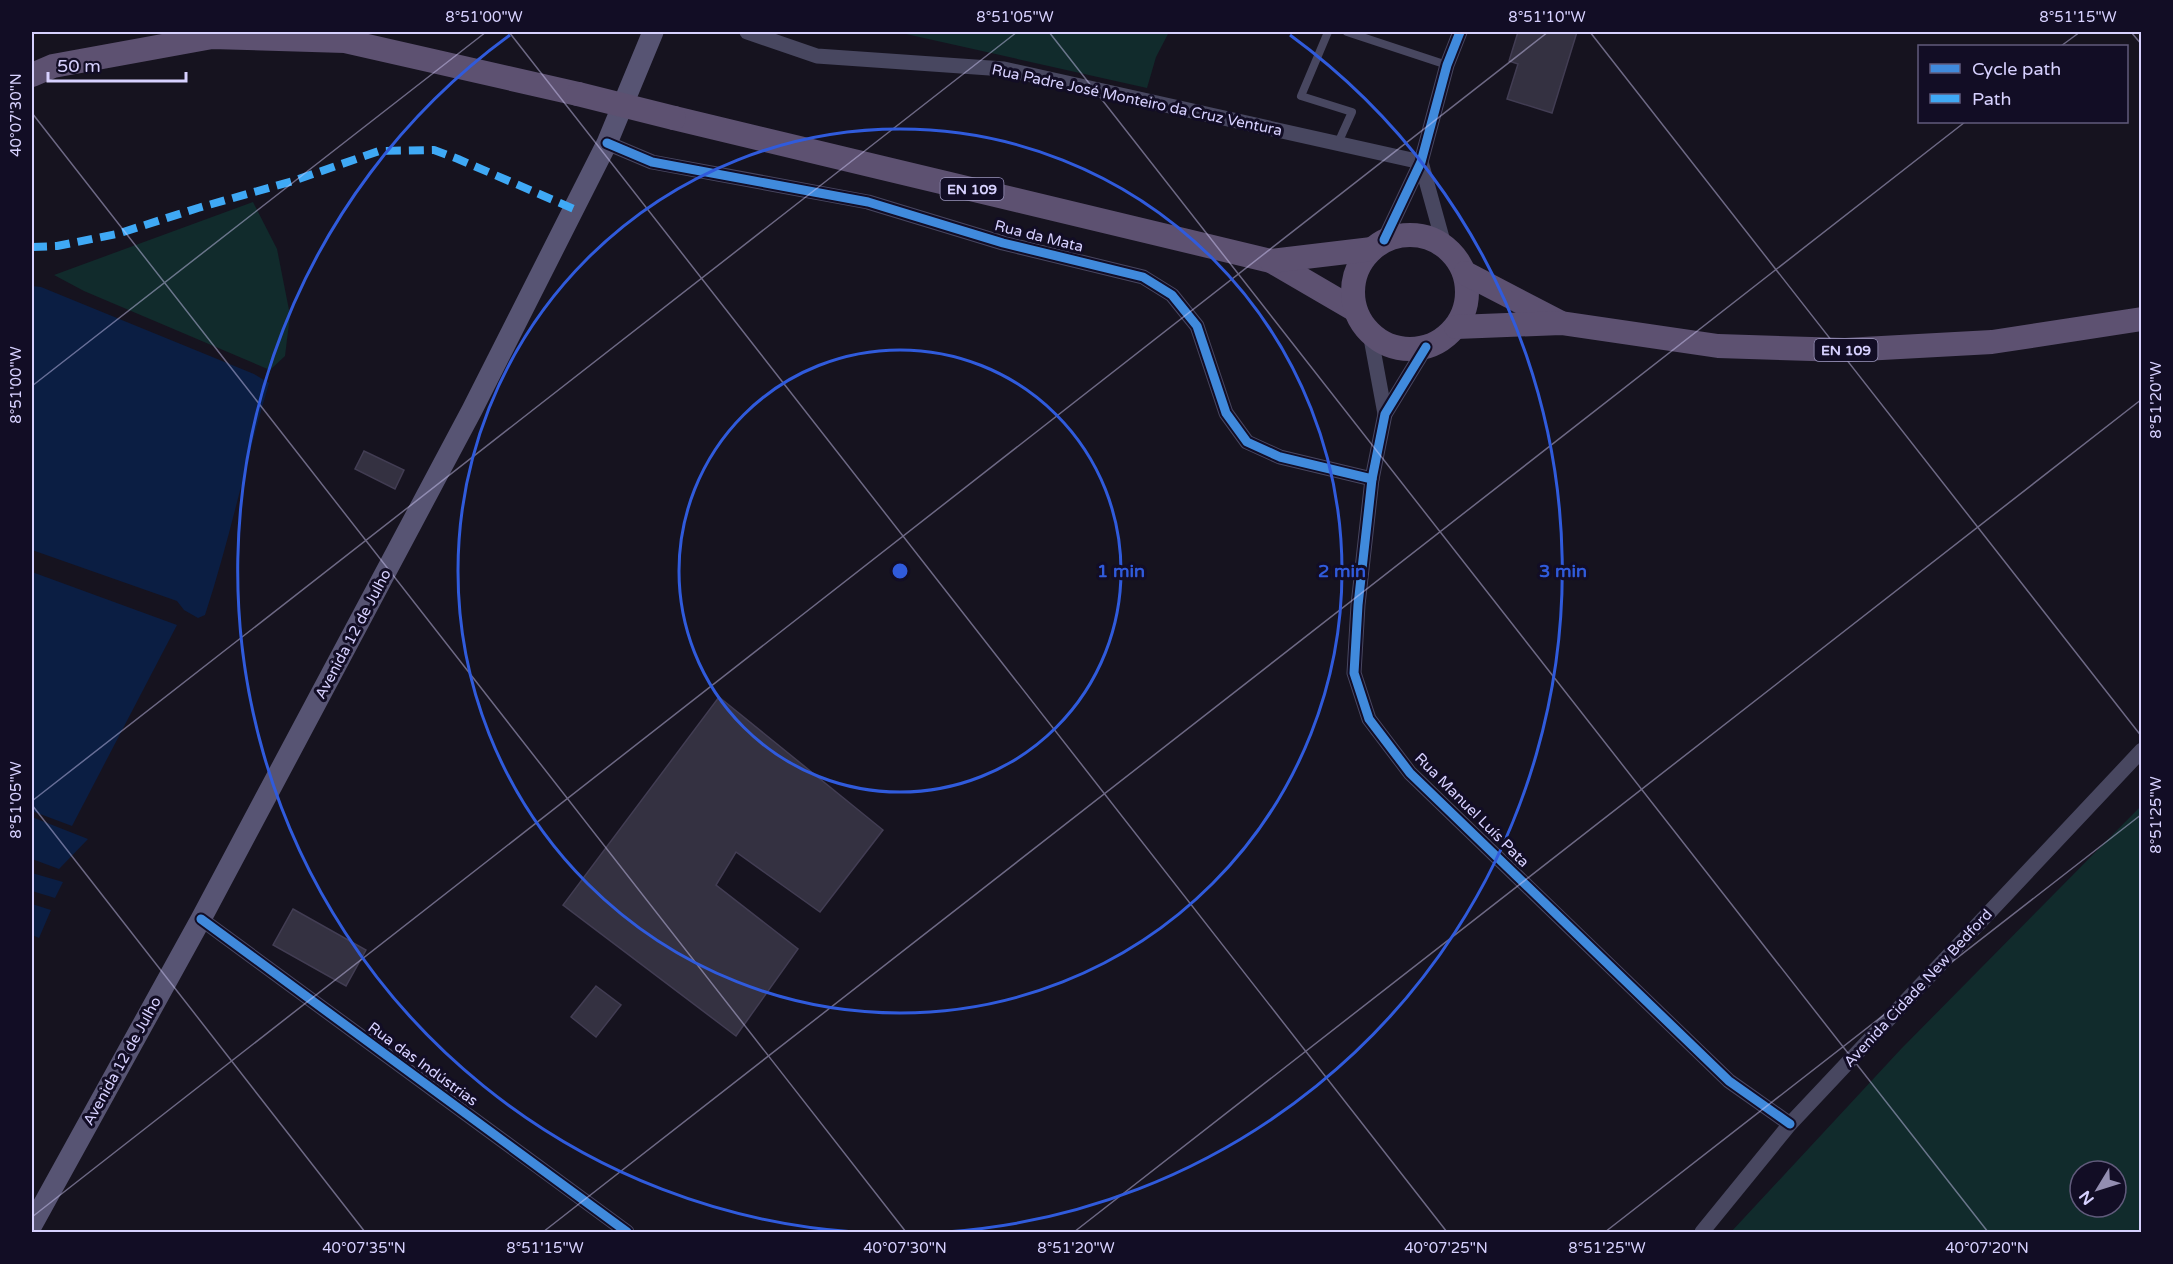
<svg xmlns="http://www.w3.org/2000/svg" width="2173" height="1264" font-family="'Varela Round',sans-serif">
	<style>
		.green { fill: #112b2c; fill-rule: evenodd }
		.water { fill: #0b1e43 }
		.building { fill: #343141; stroke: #423d53; stroke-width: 1.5 }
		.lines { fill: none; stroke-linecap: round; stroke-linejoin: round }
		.service { stroke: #484760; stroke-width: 8 }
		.minor { stroke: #484760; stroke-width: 15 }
		.secondary { stroke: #575473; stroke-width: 21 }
		.primary { stroke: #5d5171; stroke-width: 24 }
		.primary-bridge { stroke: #5d5171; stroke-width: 24 }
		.quiet { stroke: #3fa9f5; stroke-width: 8; stroke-dasharray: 15 8; stroke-linecap: butt }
		.cycleway-casing { stroke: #120d25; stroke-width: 13 }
		.cycleway { stroke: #408adc; stroke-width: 9 }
		.ticks { fill: none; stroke: #d7d1ff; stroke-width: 1.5; stroke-opacity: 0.45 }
		.ring { fill: none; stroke: #305bdc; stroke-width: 3 }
		.labels { text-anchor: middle; stroke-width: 6; stroke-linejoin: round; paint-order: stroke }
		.shield { fill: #120d25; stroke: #9c96be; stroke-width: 1.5 }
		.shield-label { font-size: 14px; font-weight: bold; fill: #d7d1ff }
		.street-label { font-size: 15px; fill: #d7d1ff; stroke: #120d25 }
		.centre { fill: #305bdc; stroke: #120d25; stroke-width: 3 }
		.ring-label { font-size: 18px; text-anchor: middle; font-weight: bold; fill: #305bdc; stroke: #120d25; stroke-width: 6; stroke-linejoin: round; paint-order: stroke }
		.neatline { fill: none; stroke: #d7d1ff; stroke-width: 2 }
		.ticks-label { font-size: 15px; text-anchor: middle; fill: #d7d1ff }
	</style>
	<rect width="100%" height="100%" fill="#16131f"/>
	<g class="green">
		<path d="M897,32H1169L1156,57L1147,88Z"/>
		<path d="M253,202L277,249L290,315L285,356L270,370L84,291L54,275Z"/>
		<path d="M2141,806V1232H1731L1901,1049ZM2080,1171H2116V1207H2080Z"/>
	</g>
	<g class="water">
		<path d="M32,286L41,287L254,374L269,383C246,460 230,539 205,615L198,618L184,610L177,601L32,550Z"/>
		<path d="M32,572L177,625L72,826L32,811Z"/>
		<path d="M32,817L88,839L59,869L32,859Z"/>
		<path d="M32,873L63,882L55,898L32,891Z"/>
		<path d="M32,904L51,910L39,938L32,935Z"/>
	</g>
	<g class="building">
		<path d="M1518,32H1577L1552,113L1507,99L1518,64L1509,61Z"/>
		<path d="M364,451L404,470L395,489L355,469Z"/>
		<path d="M719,697L883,830L820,912L736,852L716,885L798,949L736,1036L563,905Z"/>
		<path d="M293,909L366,950L346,986L273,945Z"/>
		<path d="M596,986L621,1005L596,1037L571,1017Z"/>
	</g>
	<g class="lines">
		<g class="service">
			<path d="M1328,32L1301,96L1352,112L1338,143"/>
			<path d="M1347,32L1447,65"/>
		</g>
		<g class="minor">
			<path d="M747,32L817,56L1004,69L1421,162"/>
			<path d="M607,143L652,162L868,202L1003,243L1143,277L1172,295L1197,326L1226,413L1247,442L1280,457L1372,479"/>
			<path d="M1421,162L1444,245"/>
			<path d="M1384,240L1421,162L1447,65L1460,32"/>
			<path d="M1370,333L1385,414"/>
			<path d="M1426,347L1385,414L1372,479L1358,605L1354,673L1369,719L1410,773L1729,1081L1790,1124"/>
			<path d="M201,919L627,1232"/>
			<path d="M1702,1232L1790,1124L2142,750"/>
		</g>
		<path class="secondary" d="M32,1225L201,919L472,410L607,143L653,32"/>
		<g class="primary">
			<path d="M32,75L53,66L212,37L345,41L578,94"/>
			<path d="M674,118L1271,261L1355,310"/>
			<circle cx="1410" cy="292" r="57"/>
			<path d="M1271,261L1372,249"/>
			<path d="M1465,273L1559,322"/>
			<path d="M1456,327L1561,323L1718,346L1845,350L1992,342L2142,319"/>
		</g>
		<path class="primary-bridge" d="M578,94L674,118"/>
		<path class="quiet" d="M32,247L57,246L117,234L198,208L293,181L379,151L434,150L458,159L574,209"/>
		<g class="cycleway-casing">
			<g id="cycleway">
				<path d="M607,143L652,162L868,202L1003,243L1143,277L1172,295L1197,326L1226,413L1247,442L1280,457L1372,479"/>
				<path d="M1384,240L1421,162L1447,65L1460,32"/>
				<path d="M1426,347L1385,414L1372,479L1358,605L1354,673L1369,719L1410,773L1729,1081L1790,1124"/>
				<path d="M201,919L627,1232"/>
			</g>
		</g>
		<use href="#cycleway" class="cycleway"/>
	</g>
	<path class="ticks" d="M509,32L1447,1232M1049,32L1988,1232M1590,32L2142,737M2131,32L2142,45M2061,46L2080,32M32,113L906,1232M32,386L486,32M32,801L1017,32M32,805L365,1232M32,1217L1548,32M543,1232L1965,122M1074,1232L2142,399M1605,1232L2142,814M2137,1232L2142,1229"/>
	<g class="ring">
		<circle cx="900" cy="571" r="221"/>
		<circle cx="900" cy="571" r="442"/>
		<path d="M854 1232A663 663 0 0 1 510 35M1290 35A663 663 0 0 1 946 1232"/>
	</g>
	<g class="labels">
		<g class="shield">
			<rect x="940.5" y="178" width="63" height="22" rx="4.5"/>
			<rect x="1814.5" y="339" width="63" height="22" rx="4.5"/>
		</g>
		<g class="shield-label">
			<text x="972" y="194">EN 109</text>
			<text x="1846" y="355">EN 109</text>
		</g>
		<g class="street-label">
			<text transform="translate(1137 100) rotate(12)" y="5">Rua Padre José Monteiro da Cruz Ventura</text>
			<text transform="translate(1039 236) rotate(14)" y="5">Rua da Mata</text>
			<text transform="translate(353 634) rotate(-62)" y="5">Avenida 12 de Julho</text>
			<text transform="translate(1472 810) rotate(45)" y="5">Rua Manuel Luís Pata</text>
			<text transform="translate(1918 988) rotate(-47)" y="5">Avenida Cidade New Bedford</text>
			<text transform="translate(122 1061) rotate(-61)" y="5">Avenida 12 de Julho</text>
			<text transform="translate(423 1064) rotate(36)" y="5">Rua das Indústrias</text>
		</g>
	</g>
	<circle cx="900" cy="571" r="9" class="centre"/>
	<g class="ring-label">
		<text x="1121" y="577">1 min</text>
		<text x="1342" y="577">2 min</text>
		<text x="1563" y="577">3 min</text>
	</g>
	<rect width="2173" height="1264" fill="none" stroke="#120d25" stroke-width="66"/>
	<rect x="1918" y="45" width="210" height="78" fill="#120d25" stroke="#615b7c" stroke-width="1.5"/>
	<rect x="1930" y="64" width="30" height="9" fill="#408adc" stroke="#615b7c" stroke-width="1.5"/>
	<text x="1972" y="75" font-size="18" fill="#d7d1ff">Cycle path</text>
	<rect x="1930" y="94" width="30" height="9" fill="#3fa9f5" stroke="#615b7c" stroke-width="1.5"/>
	<text x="1972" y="105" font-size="18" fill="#d7d1ff">Path</text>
	<g transform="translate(2098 1189) rotate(232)"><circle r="28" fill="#120d25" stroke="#615b7c" stroke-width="1.5"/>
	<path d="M0-4.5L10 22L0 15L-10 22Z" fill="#938eb1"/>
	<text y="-9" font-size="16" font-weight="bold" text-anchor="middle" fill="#d7d1ff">N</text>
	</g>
	<path d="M48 72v9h138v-9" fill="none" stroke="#d7d1ff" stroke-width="3"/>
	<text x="57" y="72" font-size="18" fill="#d7d1ff" stroke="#120d25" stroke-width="4.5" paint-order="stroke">50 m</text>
	<rect x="33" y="33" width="2107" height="1198" class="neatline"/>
	<g class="ticks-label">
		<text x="484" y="22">8°51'00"W</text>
		<text x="1015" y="22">8°51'05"W</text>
		<text x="1547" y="22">8°51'10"W</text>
		<text x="2078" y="22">8°51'15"W</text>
		<text transform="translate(16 115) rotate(-90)" y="5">40°07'30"N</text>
		<text transform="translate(16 385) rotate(-90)" y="5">8°51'00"W</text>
		<text transform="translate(2156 400) rotate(-90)" y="5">8°51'20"W</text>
		<text transform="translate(16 800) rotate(-90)" y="5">8°51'05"W</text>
		<text transform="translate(2156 815) rotate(-90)" y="5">8°51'25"W</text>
		<text x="364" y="1253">40°07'35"N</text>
		<text x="545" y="1253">8°51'15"W</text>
		<text x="905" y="1253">40°07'30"N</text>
		<text x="1076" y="1253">8°51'20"W</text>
		<text x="1446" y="1253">40°07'25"N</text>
		<text x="1607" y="1253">8°51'25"W</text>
		<text x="1987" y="1253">40°07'20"N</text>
	</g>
</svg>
